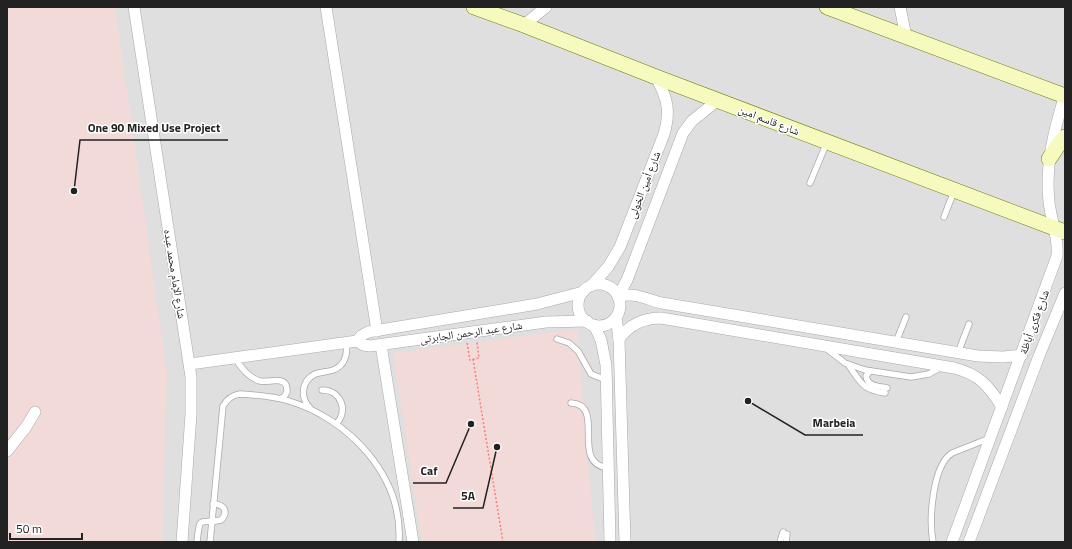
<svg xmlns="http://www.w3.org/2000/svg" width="1072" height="549" font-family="'Titillium Web','Noto Naskh Arabic',sans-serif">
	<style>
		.residential { fill: #e0dfdf }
		.commercial { fill: #f2dad9 }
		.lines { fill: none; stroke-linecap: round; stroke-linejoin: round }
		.service-casing { stroke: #a9a9a9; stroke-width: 7 }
		.minor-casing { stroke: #a9a9a9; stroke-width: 12 }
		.secondary-casing { stroke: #707d05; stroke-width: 16 }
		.path { stroke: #fa8072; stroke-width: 1.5; stroke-dasharray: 2 2; stroke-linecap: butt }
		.service { stroke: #fff; stroke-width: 5.5 }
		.minor { stroke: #fff; stroke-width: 11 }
		.secondary { stroke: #f7fabf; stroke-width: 15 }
		.labels { text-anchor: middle; stroke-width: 3; stroke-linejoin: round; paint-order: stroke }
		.street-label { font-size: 11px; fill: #222; stroke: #fff }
		.leader { fill: none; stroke: #222; stroke-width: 1.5 }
		.callout-dot { fill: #222; stroke: #fff; stroke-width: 1.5 }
		.callout-label { font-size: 12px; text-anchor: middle; font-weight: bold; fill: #222; stroke: #fff; stroke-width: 3; stroke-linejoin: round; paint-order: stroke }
	</style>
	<rect width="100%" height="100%" fill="#f2efe9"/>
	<rect class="residential" x="7" y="7" width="1058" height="535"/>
	<g class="commercial">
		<path d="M7,7H115L167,375L162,542H7Z"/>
		<path d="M577,329L595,542H422L393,353Z"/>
	</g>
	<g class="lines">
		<g class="service-casing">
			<g id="service">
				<path d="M810,183L827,142"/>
				<path d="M944,217L954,191"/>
				<path d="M557,339L569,343L578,351L591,374L606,380"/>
				<path d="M896,342L906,317"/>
				<path d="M827,349L845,363L865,370L911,377L929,374L941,367"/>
				<path d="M958,353L969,324"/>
				<path d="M235,358C241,368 249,378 260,381C270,383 288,374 287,392L284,397L281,398"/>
				<path d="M849,366C862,384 862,389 885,393"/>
				<path d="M870,371L866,376C868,387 878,386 887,388"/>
				<path d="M322,390C341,390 349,411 336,424"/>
				<path d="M571,403C607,405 569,463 608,468"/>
				<path d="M310,408C300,398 301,381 315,374C320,372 327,372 333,370C345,366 348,354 346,342"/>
				<path d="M197,542C200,513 199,525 221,520C229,512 224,504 213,504"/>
				<path d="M210,542L223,406C227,399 232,395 240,394C257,395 273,396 289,401C349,419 403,476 399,542"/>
				<path d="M780,542L783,532"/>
				<path d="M786,542L787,534"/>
				<path d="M933,542C929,520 932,466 952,453L990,438"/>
			</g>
		</g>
		<g class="minor-casing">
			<g id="minor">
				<path d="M134,7L191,377V414L182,542"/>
				<path d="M326,7L377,331"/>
				<path d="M900,7L906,37"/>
				<path d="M524,25L546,7"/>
				<circle cx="599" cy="305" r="21"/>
				<path d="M592,285L608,267L620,247L664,134C671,110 667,98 656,77"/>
				<path d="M618,296L627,280L683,133L692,121L718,100"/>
				<path d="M618,297C632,291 648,300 662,303L978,356L1003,357L1022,355"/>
				<path d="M616,317L619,339L625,542"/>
				<path d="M594,325L601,340L606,365L610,542"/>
				<path d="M619,339C629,325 643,318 661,318L954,368C979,374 989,386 1002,407"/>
				<path d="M357,341L363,345L370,346L546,322L587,321"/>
				<path d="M381,345L413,542"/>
				<path d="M190,364L357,341L361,336L368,332L537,304L583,292"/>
				<path d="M7,451L26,427L35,412"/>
				<path d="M952,542L1057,256C1059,238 1051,220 1049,202C1045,165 1054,130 1065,95"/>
				<path d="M969,542L1039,356L1065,293"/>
			</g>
		</g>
		<g class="secondary-casing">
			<g id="secondary">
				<path d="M474,7L524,25L656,77L1065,232"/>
				<path d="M827,7L1065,96"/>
				<path d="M1049,159L1059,144L1065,137"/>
			</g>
		</g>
		<g class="path">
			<path d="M467,343L470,360L479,358L477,342"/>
			<path d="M473,359L503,542"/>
		</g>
		<use href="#service" class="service"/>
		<use href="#minor" class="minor"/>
		<use href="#secondary" class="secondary"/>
	</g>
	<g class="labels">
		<g class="street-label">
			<text transform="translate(769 120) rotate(21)" y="4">شارع قاسم امين</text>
			<text transform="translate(644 185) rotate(-69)" y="4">شارع أمين الخولى</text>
			<text transform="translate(175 274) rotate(81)" y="4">شارع الإمام محمد عبده</text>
			<text transform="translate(1034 322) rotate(-70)" y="4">شارع فكرى أباظة</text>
			<text transform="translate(471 332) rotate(-8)" y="4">شارع عبد الرحمن الجابرتى</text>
		</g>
	</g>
	<path class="leader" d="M74 191L80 140H228M748 401L805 435H863M471 424L446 483H413M497 447L483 508H453"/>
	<g class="callout-dot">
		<circle cx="74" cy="191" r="4"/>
		<circle cx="748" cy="401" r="4"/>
		<circle cx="471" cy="424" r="4"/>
		<circle cx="497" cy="447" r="4"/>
	</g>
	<g class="callout-label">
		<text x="154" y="132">One 90 Mixed Use Project</text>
		<text x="834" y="427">Marbeia</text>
		<text x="429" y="475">Caf</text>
		<text x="468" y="500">5A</text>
	</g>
	<rect width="1072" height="549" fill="none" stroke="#222222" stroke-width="16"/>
	<path d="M10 533v6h72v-6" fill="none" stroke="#222222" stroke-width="2"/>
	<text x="16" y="533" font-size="12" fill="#222222" stroke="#ffffff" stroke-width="3" paint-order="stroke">50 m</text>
</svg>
